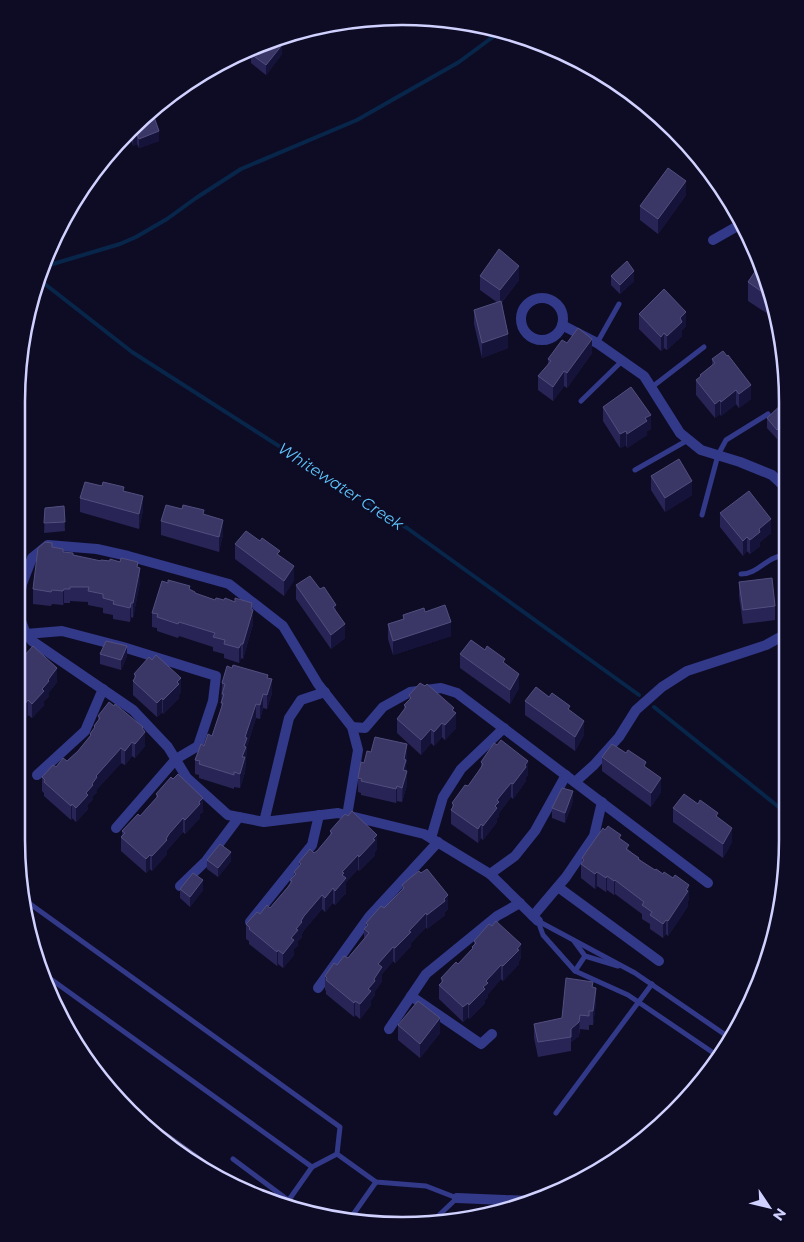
<svg xmlns="http://www.w3.org/2000/svg" width="804" height="1242" font-family="Montserrat,sans-serif">
	<style>
		.lines { fill: none; stroke-linecap: round; stroke-linejoin: round }
		.stream { stroke: #07264a; stroke-width: 4 }
		.service { stroke: #333989; stroke-width: 5 }
		.minor { stroke: #333989; stroke-width: 10 }
		.wall { fill: #282455 }
		.shaded-wall { fill: #16133a }
		.building { fill: #3a3767; stroke: #524f7f }
		.labels { text-anchor: middle; stroke-width: 5; stroke-linejoin: round; paint-order: stroke }
		.water-label { font-size: 16px; font-style: italic; fill: #5fc6ff; stroke: #0e0c25 }
		.rim { fill: none; stroke: #d1d1ff; stroke-width: 2.5 }
	</style>
	<rect width="100%" height="100%" fill="#0e0c25"/>
	<g class="lines">
		<g class="stream">
			<path d="M46,266L120,244L136,237L167,219L196,198L241,169L357,120L459,62L501,31"/>
			<path d="M41,281L132,352L407,528L639,695"/>
			<path d="M654,707L785,812"/>
		</g>
		<g class="service">
			<path d="M597,343L619,304"/>
			<path d="M652,387L704,347"/>
			<path d="M581,401L622,361"/>
			<path d="M635,470L688,440"/>
			<path d="M702,515L718,455L726,440L768,414"/>
			<path d="M741,574C759,574 766,556 786,555"/>
			<path d="M26,901L340,1127L337,1154L376,1182L426,1186L457,1198L435,1219"/>
			<path d="M538,921L543,935L575,971L628,995L718,1056"/>
			<path d="M538,921L635,973L730,1038"/>
			<path d="M574,941L585,956L618,966"/>
			<path d="M575,971L585,956"/>
			<path d="M41,972L312,1167L337,1154"/>
			<path d="M556,1113L652,984"/>
			<path d="M233,1159L288,1200"/>
			<path d="M286,1204L312,1167"/>
			<path d="M350,1219L376,1182"/>
		</g>
		<g class="minor">
			<path d="M713,240L743,223"/>
			<circle cx="542" cy="319" r="21"/>
			<path d="M562,325L597,343L644,376L680,433L701,450L740,462L772,475L786,488"/>
			<path d="M18,608L22,584L32,558L48,545L97,549L128,556L229,584L283,626L318,684L352,727L358,750L347,816"/>
			<path d="M18,613L26,634L32,641L133,710L168,747L187,778L228,815L264,822L338,813L424,834L490,874L538,921"/>
			<path d="M18,641L26,634L62,631L123,647L216,676L213,701L198,746L176,759L116,828"/>
			<path d="M352,727L365,728L383,707L410,692L441,688L457,693L708,883"/>
			<path d="M37,775L85,731L103,689"/>
			<path d="M575,782L594,765L619,737L636,710L662,687L687,671L766,645L786,634"/>
			<path d="M264,822L289,718L301,700L325,692"/>
			<path d="M431,838L443,797L461,769L504,728"/>
			<path d="M490,874L515,856L535,831L566,775"/>
			<path d="M180,886L206,861L239,817"/>
			<path d="M558,887L659,961"/>
			<path d="M533,916L566,877L594,836L602,802"/>
			<path d="M250,922L312,845L319,815"/>
			<path d="M318,988L369,917L438,842"/>
			<path d="M411,996L481,1044L492,1034"/>
			<path d="M389,1029L426,974L497,916L520,903"/>
			<path d="M457,1198L531,1201"/>
		</g>
	</g>
	<g class="wall">
		<path d="M251,54H282L266,75L251,63Z"/>
		<path d="M143,119L159,141L139,148L137,144L133,146L129,132Z"/>
		<path d="M686,195L658,234L640,220V206Z"/>
		<path d="M760,264L775,302L768,314L748,301V282Z"/>
		<path d="M480,276L519,280L502,302L508,348L482,358L474,324V310L498,303L480,290Z"/>
		<path d="M611,276L634,281L620,294L611,285Z"/>
		<path d="M639,314L686,326L682,330V336L667,350L664,348L661,351L639,329Z"/>
		<path d="M567,343L592,353L567,388L564,386L553,401L538,390V376L548,365V359Z"/>
		<path d="M712,359L751,399L739,408L736,404L721,416L720,414L715,418L696,395V380L700,377V375L712,365Z"/>
		<path d="M787,405L777,439L767,428V418Z"/>
		<path d="M603,407L651,429L647,431V435L627,448L626,445L620,448L603,421Z"/>
		<path d="M651,476L692,495L665,512L651,490Z"/>
		<path d="M124,491L143,510L139,529L80,512V498Z"/>
		<path d="M64,506L65,531L44,533L45,508Z"/>
		<path d="M720,513L771,533L760,542V546L750,554L747,551L743,556L720,527Z"/>
		<path d="M204,515L223,534L219,552L161,535V521Z"/>
		<path d="M235,544L294,580L284,596L235,559Z"/>
		<path d="M52,547L63,552L73,555L101,561L138,568L140,582L133,618L131,617L130,622L113,619V615L103,613V608L88,605V602L70,601V603H64L63,605L52,604L51,606L33,604V589Z"/>
		<path d="M739,582L775,606V620L743,624L739,596Z"/>
		<path d="M296,585L336,612L345,638L331,649L296,599Z"/>
		<path d="M190,590L195,593L215,600L252,610L253,624L243,659L241,658L239,663L224,658V654L213,651V647L179,636L178,638L157,631V628L152,627V613Z"/>
		<path d="M403,615L451,636L393,655L388,639V624L403,619Z"/>
		<path d="M485,650L505,664L519,688L510,704L460,668V654Z"/>
		<path d="M100,654L127,656L121,670L100,664Z"/>
		<path d="M18,657L57,682L49,692V696L44,701V705L32,718L28,715L17,729Z"/>
		<path d="M134,674L181,692L179,695V698L163,714L162,712L157,717L133,695V681L134,679Z"/>
		<path d="M268,678L272,693L267,709L263,708L260,719L256,718L247,746L245,772L240,788L234,787V789L199,778V775L195,774V760L212,736L221,708L222,683Z"/>
		<path d="M409,695L454,711L456,728L445,740L442,737L434,746L431,743L421,755L397,733V719L404,709V705L409,700Z"/>
		<path d="M525,701L584,735L575,751L525,715Z"/>
		<path d="M98,716L143,730L145,746L135,758L132,756L125,765L121,763L97,789V792L93,796V799L88,804V809L76,822L72,818L71,820L44,796V793L42,791V777L67,761L78,751L90,736V734L94,729V726L98,721Z"/>
		<path d="M602,757L661,792L651,807L602,771Z"/>
		<path d="M407,759L406,765L407,785L402,802L397,801L396,803L361,795V793L358,792V778L364,763Z"/>
		<path d="M481,762L528,775L526,777V781L513,799L511,797L499,813V816L497,818V822L483,840L481,838L478,843L451,824V810L452,808V803L468,786L481,768Z"/>
		<path d="M156,794L203,812L200,814V818L185,834L183,832L169,848L167,850V854L152,871L150,869L146,873L121,851V837L122,835V831L140,816L156,799Z"/>
		<path d="M573,801L565,823L552,818V808Z"/>
		<path d="M673,808L732,842L723,858L673,822Z"/>
		<path d="M330,831L377,849L375,852V855L359,871L358,869L346,882V893L335,905L333,903L325,912L322,909L304,930L302,934V937L298,941V945L294,949V955L283,968L278,964L277,966L249,944V941L246,939V924L260,914L270,908L290,884V880L294,875V872L299,867V862L317,851L330,836Z"/>
		<path d="M621,840L629,850L639,859L689,899L688,901V906L668,936L666,934L663,938L650,929V924L642,919V914L615,894L614,895L607,890L606,892L597,886L595,889L581,878V864L582,863V858Z"/>
		<path d="M207,860L231,861L218,877L207,869Z"/>
		<path d="M402,885L448,909L445,912V915L427,929L426,927L411,943V946L395,963L393,961L382,974V981L375,991V995L371,1000V1005L360,1019L355,1015L354,1017L326,994V991L325,990V976L337,965L348,958L364,939V929L366,927V923L384,908L402,890Z"/>
		<path d="M180,889L203,890L190,907L180,898Z"/>
		<path d="M474,941L521,958L519,961V964L503,981L501,979L488,994V997L485,1000V1003L469,1019L468,1017L463,1022L439,999V985L441,983V978L458,964L472,949V947L474,946Z"/>
		<path d="M593,987L596,1002L593,1025H589V1030L580,1029L579,1036L571,1042V1051L538,1057L534,1038V1024L562,1018Z"/>
		<path d="M398,1025L440,1033L420,1058L398,1040Z"/>
	</g>
	<g class="shaded-wall">
		<path d="M282,45V54L266,75V65Z"/>
		<path d="M159,131V141L139,148V139Z"/>
		<path d="M137,135V144L133,146V136Z"/>
		<path d="M686,181V195L658,234V219Z"/>
		<path d="M519,266V280L500,304V290Z"/>
		<path d="M634,271V281L620,294V285Z"/>
		<path d="M771,292L775,304L768,314V296Z"/>
		<path d="M686,312V326L682,330V336L667,350V336L680,318Z"/>
		<path d="M664,333V348L661,351V337Z"/>
		<path d="M508,334V348L482,358V343Z"/>
		<path d="M592,339V353L567,388V373Z"/>
		<path d="M564,371V386L553,401V387Z"/>
		<path d="M751,385V399L739,408V394Z"/>
		<path d="M736,390V404L721,416V402Z"/>
		<path d="M720,400V414L715,418V404Z"/>
		<path d="M651,415V429L647,431V435L627,448V434L645,418Z"/>
		<path d="M787,420V429L777,439V430Z"/>
		<path d="M626,431V445L620,448V434Z"/>
		<path d="M692,481V495L665,512V498Z"/>
		<path d="M143,496V510L139,529V514Z"/>
		<path d="M771,519V533L760,542V546L750,554V540L759,529Z"/>
		<path d="M223,520V534L219,552V537Z"/>
		<path d="M747,537V551L743,556V541Z"/>
		<path d="M138,562V576L140,568V582L133,618V603Z"/>
		<path d="M294,566V580L284,596V581Z"/>
		<path d="M64,589V603L63,605V591Z"/>
		<path d="M131,603V617L130,622V608Z"/>
		<path d="M252,603L253,624L243,659V644Z"/>
		<path d="M336,605V619L333,607Z"/>
		<path d="M451,622V636L393,655V641Z"/>
		<path d="M345,624V638L331,649V635Z"/>
		<path d="M241,644V658L239,663V648Z"/>
		<path d="M127,646V656L121,670V660Z"/>
		<path d="M57,668V682L49,692V696L44,701V705L32,718V704Z"/>
		<path d="M519,674V688L510,704V690Z"/>
		<path d="M181,678V692L179,695V698L163,714V700Z"/>
		<path d="M272,679V693L267,709V695Z"/>
		<path d="M263,694V708L260,719V705Z"/>
		<path d="M162,698V712L157,717V703Z"/>
		<path d="M28,700V715L17,729V714Z"/>
		<path d="M256,704V718L247,746L245,772L240,788V774L245,737Z"/>
		<path d="M454,708V716L456,713V728L445,740V725L452,710Z"/>
		<path d="M584,721V735L575,751V737Z"/>
		<path d="M442,723V737L434,746V732Z"/>
		<path d="M143,727V734L145,732V746L135,758V744Z"/>
		<path d="M431,729V743L421,755V740Z"/>
		<path d="M132,742V756L125,765V751Z"/>
		<path d="M407,744V759L406,765L407,785L402,802L404,759Z"/>
		<path d="M121,748V763L97,789V792L93,796V799L88,804V809L76,822V808L96,776Z"/>
		<path d="M528,761V775L526,777V781L513,799V784Z"/>
		<path d="M661,778V792L651,807V793Z"/>
		<path d="M511,783V797L499,813V816L497,818V822L483,840V826L495,806L497,800Z"/>
		<path d="M397,786V801L396,803V789Z"/>
		<path d="M573,791V801L565,823V813Z"/>
		<path d="M203,798V812L200,814V818L185,834V820Z"/>
		<path d="M72,804V818L71,820V806Z"/>
		<path d="M183,818V832L169,848L167,850V854L152,871V856L169,834Z"/>
		<path d="M481,824V838L478,843V829Z"/>
		<path d="M732,828V842L723,858V844Z"/>
		<path d="M377,835V849L375,852V855L359,871V857Z"/>
		<path d="M231,852V861L218,877V868Z"/>
		<path d="M150,855V869L146,873V859Z"/>
		<path d="M358,855V869L346,882V893L335,905V891L342,872Z"/>
		<path d="M597,872V886L595,889V874Z"/>
		<path d="M607,876V890L606,892V878Z"/>
		<path d="M203,880V890L190,907V897Z"/>
		<path d="M615,880V894L614,895V881Z"/>
		<path d="M689,885V899L688,901V906L668,936V921Z"/>
		<path d="M333,888V903L325,912V898Z"/>
		<path d="M322,895V909L304,930L302,934V937L298,941V945L294,949V955L283,968V954L304,916Z"/>
		<path d="M448,895V909L445,912V915L427,929V915Z"/>
		<path d="M426,913V927L411,943V946L395,963V948L409,931Z"/>
		<path d="M666,920V934L663,938V924Z"/>
		<path d="M521,944V958L519,961V964L503,981V966Z"/>
		<path d="M393,947V961L382,974V981L375,991V995L371,1000V1005L360,1019V1004L374,979L378,964Z"/>
		<path d="M278,950V964L277,966V952Z"/>
		<path d="M501,965V979L488,994V997L485,1000V1003L469,1019V1005L483,987L486,981Z"/>
		<path d="M596,988V1002L593,1025V1011Z"/>
		<path d="M355,1001V1015L354,1017V1003Z"/>
		<path d="M468,1003V1017L463,1022V1007Z"/>
		<path d="M580,1015L579,1036L571,1042V1029Z"/>
		<path d="M440,1018V1033L420,1058V1044Z"/>
	</g>
	<g class="building">
		<path d="M275,39L282,45L266,65L251,54L257,46Z"/>
		<path d="M153,114L159,131L139,139L137,135L133,136L131,130L143,119Z"/>
		<path d="M668,168L686,181L658,219L640,206Z"/>
		<path d="M499,249L519,266L500,290L480,276Z"/>
		<path d="M627,261L634,271L620,285L611,276Z"/>
		<path d="M760,264L771,292L768,296L748,282Z"/>
		<path d="M664,289L686,312L680,318L682,322L667,336L664,333L661,337L639,314Z"/>
		<path d="M501,301L508,334L482,343L474,310Z"/>
		<path d="M578,328L592,339L567,373L564,371L553,387L538,376L551,361L548,359L562,340L567,343Z"/>
		<path d="M723,351L727,356L728,355L751,385L739,394L736,390L721,402L720,400L715,404L696,380L701,376L700,375L715,363L712,359Z"/>
		<path d="M631,387L651,415L645,418L647,421L627,434L626,431L620,434L603,407Z"/>
		<path d="M784,402L787,405V420L777,430L767,418Z"/>
		<path d="M679,459L692,481L665,498L651,476Z"/>
		<path d="M85,482L102,486L103,482L124,487L123,491L143,496L139,514L80,498Z"/>
		<path d="M749,491L771,519L759,529L760,532L750,540L747,537L743,541L720,513Z"/>
		<path d="M166,505L182,509L183,505L204,510L203,514L223,520L219,537L161,521Z"/>
		<path d="M64,506L65,522L44,523L45,508Z"/>
		<path d="M246,531L260,541L262,538L280,551L277,554L294,566L284,581L235,544Z"/>
		<path d="M45,542L52,543V547L63,549V552L73,553V555L101,561V560L110,561V559L120,562L121,558L138,562L137,567L140,568L133,603H131L130,608L113,604L114,601L103,598V594L88,591L89,587H70V589H64L63,591L52,590L51,592L33,589L38,548Z"/>
		<path d="M310,576L320,589L324,587L336,605L333,607L345,624L331,635L296,585Z"/>
		<path d="M772,578L775,606L743,610L739,582Z"/>
		<path d="M168,580L190,586L189,589L195,592V593L215,600L216,598L224,600L225,598L235,602V598L252,603L251,609L253,610L243,644H241L239,648L224,644L225,640L213,637L215,633L179,622L178,624L157,617L158,614L152,613L162,581L168,583Z"/>
		<path d="M445,605L451,622L393,641L388,624L404,619L403,615L424,608L425,612Z"/>
		<path d="M471,640L485,650L487,646L505,659L503,662L519,674L510,690L460,654Z"/>
		<path d="M106,641L127,646L121,660L100,654Z"/>
		<path d="M33,646L57,668L48,680L49,681L42,689L44,691L32,704L28,700L17,714L18,657L20,655L23,657Z"/>
		<path d="M156,655L181,678L177,682L179,684L163,700L162,698L157,703L133,681L136,676L134,674L141,666L149,657L152,660Z"/>
		<path d="M233,665L268,675L267,678L272,679L267,695L263,694L260,705L256,704L245,737L247,738L244,746L246,747L242,757H245L240,774L234,772V775L199,764L200,761L195,760L201,744L204,746L208,734L212,736L223,703H221L224,694H222L225,684L222,683L227,666L232,668Z"/>
		<path d="M420,683L425,686L427,684L454,708L452,710L456,713L445,725L442,723L434,732L431,729L421,740L397,719L406,707L404,705L411,698L409,695Z"/>
		<path d="M536,687L549,697L552,693L570,706L568,709L584,721L575,737L525,701Z"/>
		<path d="M109,702L114,706L115,704L143,727L142,728L145,732L135,744L132,742L125,751L121,748L96,776L97,777L92,784L93,785L86,793L88,795L76,808L72,804L71,806L44,782L45,780L42,777L53,765L56,767L63,758L67,761L78,751L91,735L90,734L95,727L94,726L100,718L98,716Z"/>
		<path d="M375,737L407,744L404,759L406,760L403,770L407,771L402,788L397,786L396,789L361,781L362,779L358,778L361,762L364,763L367,751L371,752Z"/>
		<path d="M501,740L528,761L525,765L526,767L513,784L511,783L497,800L499,802L495,806L497,808L483,826L481,824L478,829L451,810L454,805L452,803L465,785L468,786L480,769L483,764L481,762L494,743L497,745Z"/>
		<path d="M612,744L626,753L628,750L646,762L644,766L661,778L651,793L602,757Z"/>
		<path d="M178,774L203,798L199,802L200,804L185,820L183,818L169,834L166,839L167,840L152,856L150,855L146,859L121,837L125,833L122,831L138,814L140,816L158,796L156,794L171,777L173,779Z"/>
		<path d="M562,788L573,791L565,813L552,808Z"/>
		<path d="M684,794L698,804L700,800L718,813L716,816L732,828L723,844L673,808Z"/>
		<path d="M352,811L377,835L373,839L375,840L359,857L358,855L342,872L344,873L342,875L346,878L335,891L333,888L325,898L322,895L304,916L301,921L302,922L296,929L298,930L291,938L294,940L283,954L278,950L277,952L249,929L250,928L246,924L257,912L260,914L267,905L270,908L288,887L292,881L290,880L296,874L294,872L301,864L299,862L310,849L314,853L317,851L332,833L330,831L337,823L345,814L348,816Z"/>
		<path d="M608,826L621,835L619,838L629,845L626,849L639,858L638,859L655,870L656,869L663,874L664,872L673,878L675,875L689,885L686,890L688,891L668,921L666,920L663,924L650,915L652,912L642,905L644,902L615,880L614,881L607,876L606,878L597,872L595,874L581,864L584,860L582,858L603,828L605,830Z"/>
		<path d="M220,844L231,852L218,868L207,860Z"/>
		<path d="M427,869L448,895L444,899L445,901L427,915L426,913L409,931L411,932L395,948L393,947L378,964L382,967L374,979L375,981L368,989L371,991L360,1004L355,1001L354,1003L326,980L327,978L325,976L334,963L337,965L344,956L348,958L369,933L364,929L368,925L366,923L381,906L384,908L404,888L402,885L410,878L419,871L421,873Z"/>
		<path d="M193,873L203,880L190,897L180,889Z"/>
		<path d="M496,921L521,944L517,949L519,950L503,966L501,965L486,981L488,983L483,987L485,989L469,1005L468,1003L463,1007L439,985L443,981L441,978L456,962L458,964L473,948L472,947L476,943L474,941L489,924L492,926Z"/>
		<path d="M566,978L593,982L592,987L596,988L593,1011H589V1016L580,1015L579,1022L571,1029V1037L538,1042L534,1024L562,1018Z"/>
		<path d="M418,1001L440,1018L420,1044L398,1025Z"/>
		<path d="M132,1108L253,1195L167,1146Z"/>
	</g>
	<g class="labels">
		<g class="water-label">
			<text transform="translate(341 486) rotate(33)" y="6">Whitewater Creek</text>
		</g>
	</g>
	<path d="M0 0H804V1242H0ZM402 25H402A377 377 0 0 1 779 402V840A377 377 0 0 1 402 1217H402A377 377 0 0 1 25 840V402A377 377 0 0 1 402 25Z" fill="#0e0c25" fill-rule="evenodd"/>
	<path class="rim" d="M402 25H402A377 377 0 0 1 779 402V840A377 377 0 0 1 402 1217H402A377 377 0 0 1 25 840V402A377 377 0 0 1 402 25Z"/>
	<g transform="translate(769 1207) rotate(125)" stroke="#0e0c25" stroke-width="4" paint-order="stroke">
	<path d="M0-4L9 19L0 12L-9 19Z" fill="#d1d1ff"/>
	<text y="-8" font-size="14" font-weight="bold" text-anchor="middle" fill="#d1d1ff">N</text>
	</g>
</svg>
